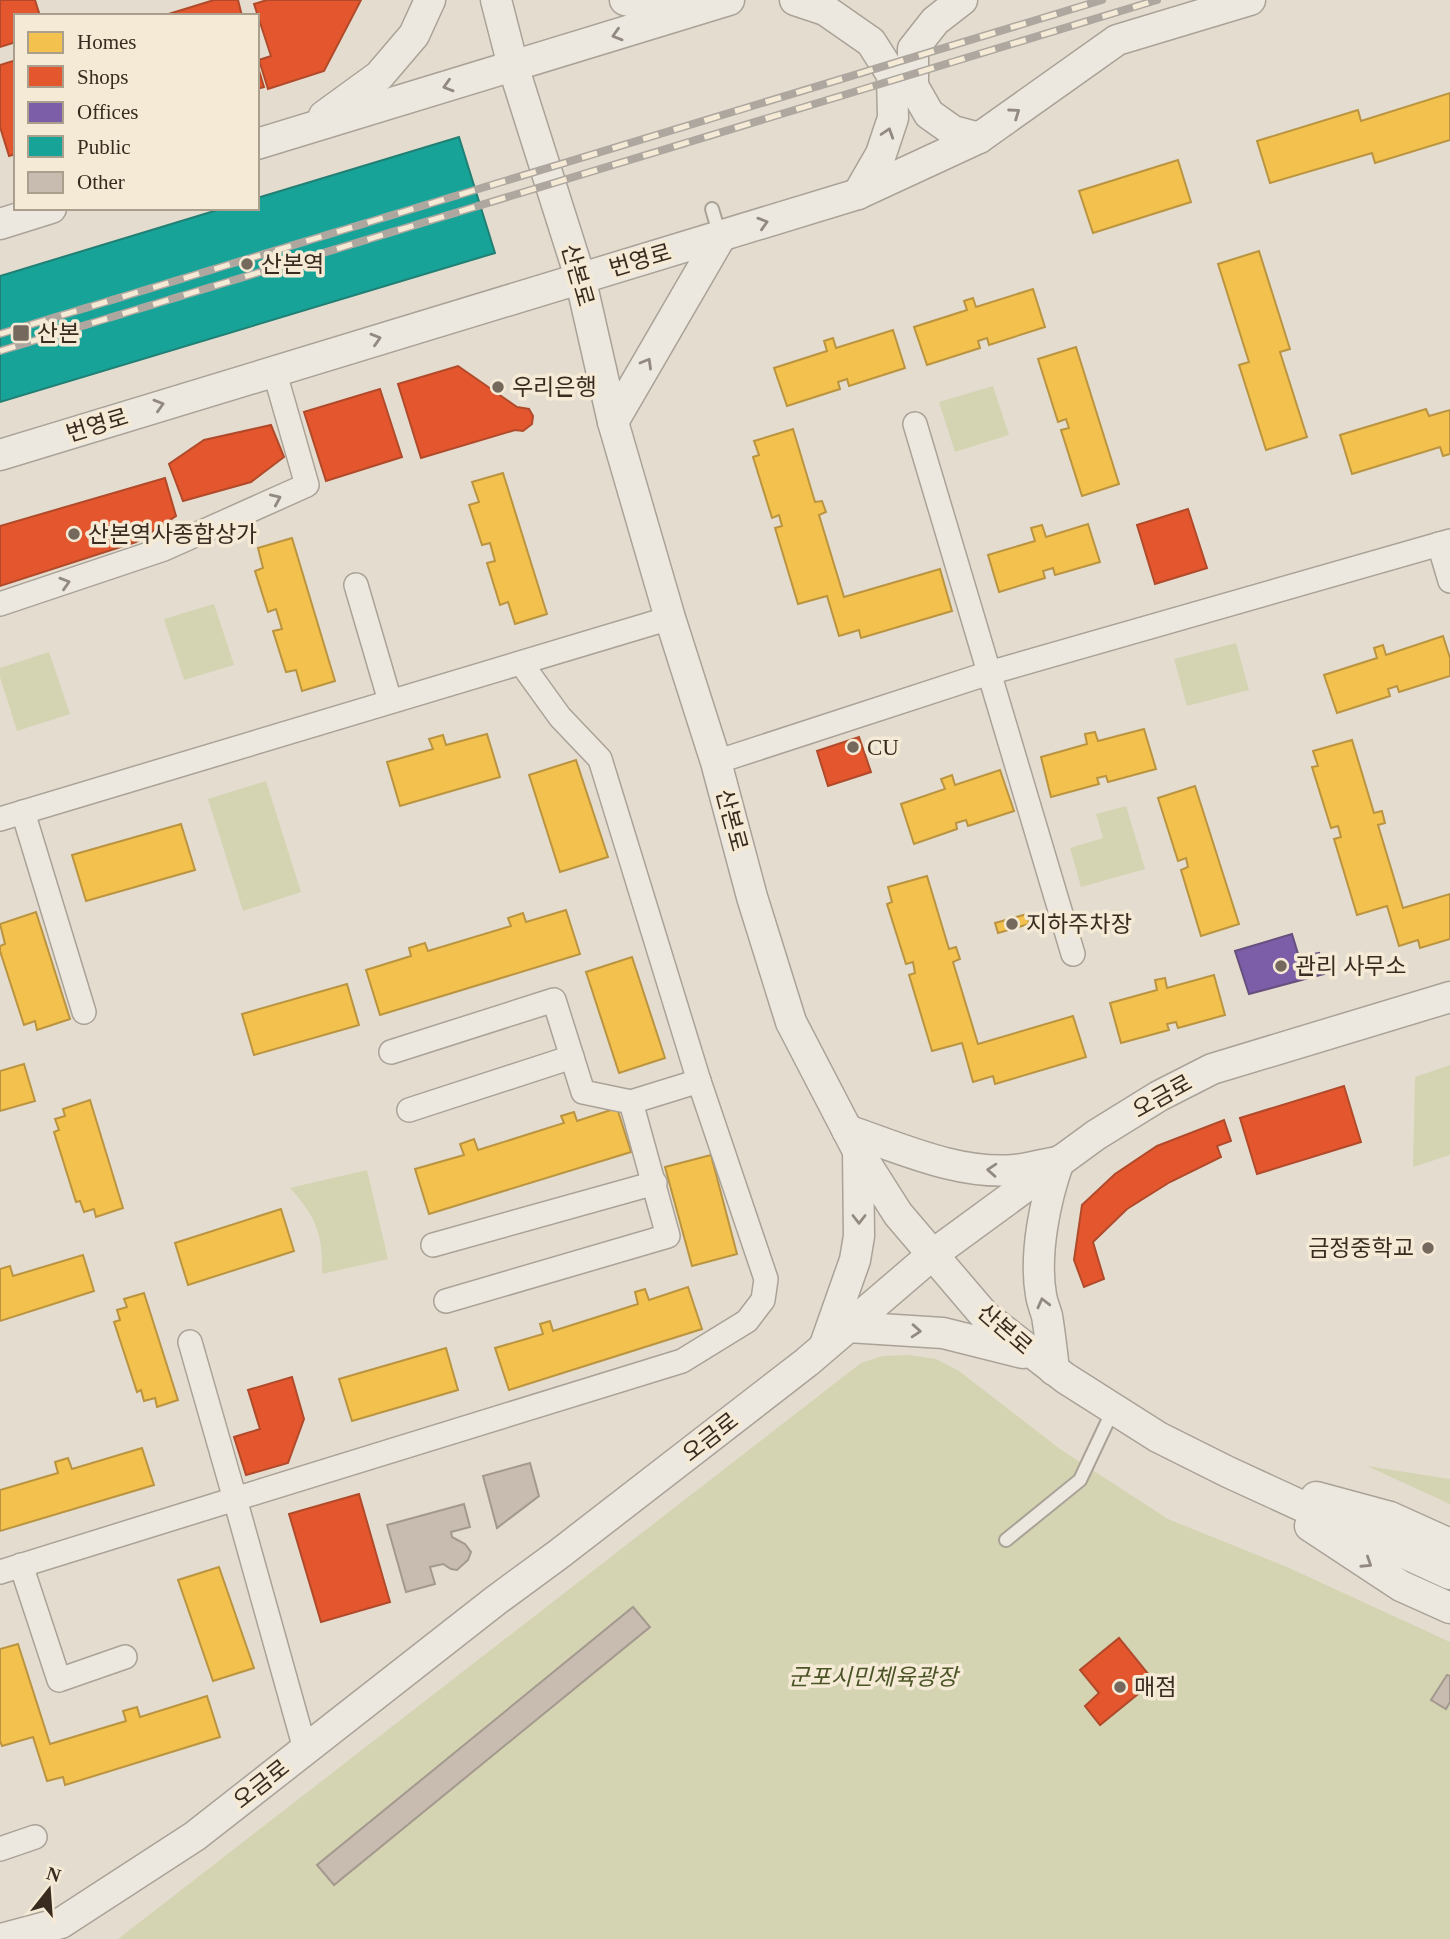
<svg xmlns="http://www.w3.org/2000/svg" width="1450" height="1939" font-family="'Times New Roman','Noto Sans KR',serif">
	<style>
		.green { fill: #d4d3b2 }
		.homes { fill: #f2c14e; stroke: #ba9440; stroke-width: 2 }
		.shops { fill: #e4572e; stroke: #b14a2a; stroke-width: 2 }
		.offices { fill: #7b5ea7; stroke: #674f7e; stroke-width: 2 }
		.public { fill: #17a398; stroke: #217f74; stroke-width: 2 }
		.building { fill: #c8bbb0; stroke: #a4998e; stroke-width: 2 }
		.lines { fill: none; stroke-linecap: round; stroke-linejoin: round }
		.service-casing { stroke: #aaa297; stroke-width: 16 }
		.minor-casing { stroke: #aaa297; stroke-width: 26 }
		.tertiary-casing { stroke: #aaa297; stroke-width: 33 }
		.service { stroke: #ece8e0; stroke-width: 12 }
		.minor { stroke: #ece8e0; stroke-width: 23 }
		.tertiary { stroke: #ece8e0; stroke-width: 30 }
		.rail-casing { stroke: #ada7a0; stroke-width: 8 }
		.rail { stroke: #f5ead5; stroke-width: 5; stroke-dasharray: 16; stroke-linecap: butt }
		.oneway { stroke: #928a80 }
		.poi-dot { fill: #75695d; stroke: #f5ead5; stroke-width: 2.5 }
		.labels { text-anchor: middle; stroke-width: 7; stroke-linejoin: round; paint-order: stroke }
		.street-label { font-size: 23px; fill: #392b20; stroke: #f5ead5 }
		.poi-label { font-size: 23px; fill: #392b20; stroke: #f5ead5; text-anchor: start }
		.park-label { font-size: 23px; font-style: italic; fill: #4b5427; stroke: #f5ead5 }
	</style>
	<rect width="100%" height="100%" fill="#e4ddcf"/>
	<g class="green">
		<path d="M993,386L1009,435L955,452L939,402Z"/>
		<path d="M214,604L234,665L184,680L164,619Z"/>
		<path d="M1236,643L1249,690L1187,706L1174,659Z"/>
		<path d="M49,652L70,714L17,731L0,677V668Z"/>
		<path d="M266,781L301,892L243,911L208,799Z"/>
		<path d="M1126,806L1145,869L1081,887L1070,848L1103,838L1096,814Z"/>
		<path d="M1450,1065V1155L1413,1167L1415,1077Z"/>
		<path d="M367,1170L388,1259L322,1274C323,1235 317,1218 290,1188Z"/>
		<path d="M909,1355L936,1359L959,1371L1060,1449L1168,1519L1287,1567L1450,1642V1939H118L861,1363L883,1356Z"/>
		<path d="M1367,1466L1450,1479V1504Z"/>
	</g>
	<g class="homes">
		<path d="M1450,93V140L1375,163L1372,153L1270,183L1257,141L1358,110L1361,121Z"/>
		<path d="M1178,160L1191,202L1093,233L1079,191Z"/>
		<path d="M1259,251L1290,349L1280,352L1307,437L1266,450L1239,365L1249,362L1218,264Z"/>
		<path d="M1033,289L1045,327L989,345L987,338L978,341L980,348L927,365L914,327L967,310L964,301L973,298L976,307Z"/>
		<path d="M893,330L905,368L849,386L847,379L838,382L840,389L787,406L774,368L827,351L824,341L833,338L836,348Z"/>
		<path d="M1076,347L1119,484L1082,496L1061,430L1069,428L1066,419L1058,422L1038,359Z"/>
		<path d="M1426,409L1429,416L1450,410V454L1443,456L1440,447L1352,474L1340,435Z"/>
		<path d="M793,429L815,502L822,501L826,512L819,515L844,597L940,569L952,611L861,638L859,630L839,636L827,596L798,604L775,528L782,526L779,515L772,518L753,457L759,455L754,441Z"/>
		<path d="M503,473L547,614L515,624L508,602L500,605L487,563L495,561L490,543L482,545L469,505L479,502L472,482Z"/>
		<path d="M1088,524L1100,562L1055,575L1053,568L1043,571L1045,578L999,592L988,555L1035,541L1031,528L1042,525L1046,537Z"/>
		<path d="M292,538L335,681L302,691L296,670L286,672L273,631L282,629L276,609L268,612L255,571L263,568L258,548Z"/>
		<path d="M1443,636L1450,658V676L1399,692L1397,686L1388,689L1390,696L1337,713L1324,675L1377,658L1374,648L1383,645L1386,655Z"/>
		<path d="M1144,729L1156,769L1108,782L1106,776L1097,778L1099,784L1051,797L1041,757L1087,744L1085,734L1095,732L1098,741Z"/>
		<path d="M487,734L500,777L400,806L387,762L433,749L429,739L443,735L446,745Z"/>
		<path d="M1352,740L1374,813L1382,811L1385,823L1378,825L1403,908L1450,894V939L1420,948L1418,940L1399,946L1387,906L1357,915L1334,839L1341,837L1338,826L1331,828L1312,767L1318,766L1313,751Z"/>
		<path d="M576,760L608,857L560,872L529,775Z"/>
		<path d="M1000,770L1014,811L968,826L966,820L956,823L957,829L914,844L901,804L945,789L941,779L952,775L955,785Z"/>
		<path d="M1195,786L1239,924L1201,936L1181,870L1188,867L1186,858L1178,861L1158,798Z"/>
		<path d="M181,824L195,870L86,901L72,855Z"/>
		<path d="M927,876L949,949L956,947L960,959L953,962L978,1044L1073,1016L1086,1057L995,1084L993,1076L973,1082L962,1043L932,1051L909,975L915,973L913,962L906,964L887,904L892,902L888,887Z"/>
		<path d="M566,910L580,954L380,1015L366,970L411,956L409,948L425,943L428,951L511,926L508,918L523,913L526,922Z"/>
		<path d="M36,912L70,1019L37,1030L35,1021L24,1025L0,951V946L5,944L0,924Z"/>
		<path d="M1027,914L1029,924L998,933L995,923Z"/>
		<path d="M632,957L665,1058L619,1073L586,972Z"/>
		<path d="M1214,975L1225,1015L1178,1028L1176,1022L1167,1024L1169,1030L1121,1043L1110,1003L1157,990L1155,980L1165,978L1167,988Z"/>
		<path d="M347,984L359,1025L254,1055L242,1014Z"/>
		<path d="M24,1064L35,1101L0,1111V1071Z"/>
		<path d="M90,1100L123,1208L96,1217L94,1209L84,1212L80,1201L76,1202L54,1132L59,1130L55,1119L65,1116L63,1109Z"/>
		<path d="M617,1108L631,1152L429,1214L415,1169L464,1155L460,1144L474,1139L478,1150L564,1123L561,1116L574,1112L577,1121Z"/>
		<path d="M711,1155L737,1254L692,1266L665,1167Z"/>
		<path d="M281,1209L294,1251L188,1285L175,1243Z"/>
		<path d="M83,1255L94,1291L0,1321V1269L10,1266L13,1276Z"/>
		<path d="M688,1287L702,1329L509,1390L495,1348L543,1334L540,1324L550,1321L553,1331L638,1304L635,1292L645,1289L649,1300Z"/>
		<path d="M144,1293L178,1400L157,1407L155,1398L144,1401L141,1390L137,1392L114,1322L120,1320L117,1310L127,1307L124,1299Z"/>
		<path d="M446,1348L458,1390L352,1421L339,1379Z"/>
		<path d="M142,1448L154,1485L0,1531V1490L58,1473L55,1462L68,1458L72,1469Z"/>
		<path d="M219,1567L254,1668L213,1681L178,1580Z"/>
		<path d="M18,1644L50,1744L126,1721L123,1711L137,1707L140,1717L207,1696L220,1737L65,1785L63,1777L47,1781L33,1737L2,1746L0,1741V1649Z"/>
	</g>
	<g class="shops">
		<path d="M0,0H35L40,16H16V42L0,47Z"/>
		<path d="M214,0H238L242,16H162Z"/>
		<path d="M267,0H361L324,71L268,89L259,60L271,56L254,4Z"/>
		<path d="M16,60V154L9,156L0,127V65Z"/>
		<path d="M257,64L264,87L257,89Z"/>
		<path d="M458,366L517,407L529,409L533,416L532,424L523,431L515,430L421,458L398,384Z"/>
		<path d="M380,389L402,457L326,481L304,412Z"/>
		<path d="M271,425L284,457L251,482L183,501L169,464L204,440Z"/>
		<path d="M165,478L176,516L136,542L0,586V526Z"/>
		<path d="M1188,509L1207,568L1155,584L1137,525Z"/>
		<path d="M859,737L871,772L828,786L817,751Z"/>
		<path d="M1344,1086L1361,1142L1257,1174L1240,1118Z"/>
		<path d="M1224,1120L1231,1141L1217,1146L1221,1157L1170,1182L1127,1209L1093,1242L1104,1279L1084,1287L1074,1260L1082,1205L1115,1174L1157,1146Z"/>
		<path d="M292,1377L304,1419L288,1463L246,1475L234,1437L260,1429L248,1390Z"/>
		<path d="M359,1494L390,1602L321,1622L289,1514Z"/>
		<path d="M1119,1638L1154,1681L1100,1725L1085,1706L1099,1693L1080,1670Z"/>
	</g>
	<path class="offices" d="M1292,934L1299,957L1319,953L1324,974L1249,994L1235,951Z"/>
	<path class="public" d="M459,137L495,253L0,402V276L224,208H257V198Z"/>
	<g class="building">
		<path d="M530,1463L539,1496L497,1528L483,1476Z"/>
		<path d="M464,1504L470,1527L451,1532L452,1537L465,1544L471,1552L468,1560L457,1570L451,1569L443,1564L430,1567L435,1584L406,1592L387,1525Z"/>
		<path d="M633,1607L650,1627L334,1885L317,1865Z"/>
		<path d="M1447,1675L1450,1676V1702L1446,1709L1431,1700Z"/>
	</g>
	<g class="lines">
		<g class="service-casing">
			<g id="service">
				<path d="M712,209L720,236"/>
				<path d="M1006,1540L1080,1480L1113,1410"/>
			</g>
		</g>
		<g class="minor-casing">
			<g id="minor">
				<path d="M915,424L1073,954"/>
				<path d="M1439,544L1450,581"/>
				<path d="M356,585L390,701"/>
				<path d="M0,604L164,549L307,485L274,370"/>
				<path d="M716,762L989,673L1450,541"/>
				<path d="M23,812L84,1012"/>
				<path d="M0,819L670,618"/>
				<path d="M391,1052L554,1000L583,1092L631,1102"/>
				<path d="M409,1110L572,1057"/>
				<path d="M433,1245L655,1183"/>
				<path d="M446,1301L668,1236L631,1102L699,1081"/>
				<path d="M190,1342L235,1499L682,1361L747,1321L763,1300L766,1279L699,1081L600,759L560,717L521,663"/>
				<path d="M21,1565L59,1680L125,1657"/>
				<path d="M0,1572L235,1499L305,1749"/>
				<path d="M0,1849L35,1837"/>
			</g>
		</g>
		<g class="tertiary-casing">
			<g id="tertiary">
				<path d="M496,0L513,66L580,277L613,422L670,618L716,762L752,897L791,1022L858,1151L898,1214L985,1316L1065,1378L1158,1437L1228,1472L1450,1574"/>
				<path d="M625,0L661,9H684"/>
				<path d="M795,0L825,10L871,42L892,75L893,118L881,154L858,194"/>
				<path d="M962,0L935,21L913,49V86L929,114L953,131L979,138"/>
				<path d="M324,116L379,76L414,35L430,0"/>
				<path d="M257,144L729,0"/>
				<path d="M0,224L51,208"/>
				<path d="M613,422L721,236"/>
				<path d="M0,455L858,194L979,138L1117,40L1250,0"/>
				<path d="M847,1130C900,1148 958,1175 1015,1170C1027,1169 1040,1165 1052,1163"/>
				<path d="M848,1327L943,1333L1023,1353"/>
				<path d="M825,1345L855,1260L859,1236L858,1151"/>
				<path d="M1054,1370C1052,1352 1050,1334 1047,1316C1045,1309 1042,1302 1041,1295C1034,1254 1045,1200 1059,1161"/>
				<path d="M1316,1497L1390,1517L1450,1544"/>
				<path d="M1310,1526L1401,1586L1450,1608"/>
				<path d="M1,1939L61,1923L195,1836L495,1601L559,1554L807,1362L932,1255L1096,1135L1159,1096L1212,1069L1450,997"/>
			</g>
		</g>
		<use href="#service" class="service"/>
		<use href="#minor" class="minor"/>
		<use href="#tertiary" class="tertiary"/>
		<g class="rail-casing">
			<g id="rail">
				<path d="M0,334L1102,0"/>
				<path d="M0,351L1157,0"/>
			</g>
		</g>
		<use href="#rail" class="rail"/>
	</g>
	<defs><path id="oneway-chevron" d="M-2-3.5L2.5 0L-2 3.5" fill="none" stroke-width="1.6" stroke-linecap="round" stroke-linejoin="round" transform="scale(1.75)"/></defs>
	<g class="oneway">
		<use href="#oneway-chevron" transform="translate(617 35) rotate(163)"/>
		<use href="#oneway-chevron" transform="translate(448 86) rotate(163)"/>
		<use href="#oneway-chevron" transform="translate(1015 113) rotate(-35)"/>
		<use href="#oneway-chevron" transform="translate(888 133) rotate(-72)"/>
		<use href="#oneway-chevron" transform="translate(763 223) rotate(-17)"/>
		<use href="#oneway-chevron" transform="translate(376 339) rotate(-17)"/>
		<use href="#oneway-chevron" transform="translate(647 363) rotate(-60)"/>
		<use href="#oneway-chevron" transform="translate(159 405) rotate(-17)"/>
		<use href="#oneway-chevron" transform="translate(276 499) rotate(-24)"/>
		<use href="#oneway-chevron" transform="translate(65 583) rotate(-17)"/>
		<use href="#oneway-chevron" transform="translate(992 1170) rotate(-176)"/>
		<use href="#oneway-chevron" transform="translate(859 1219) rotate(90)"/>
		<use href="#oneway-chevron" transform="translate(1043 1303) rotate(-104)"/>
		<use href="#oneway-chevron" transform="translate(916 1331) rotate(4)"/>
		<use href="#oneway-chevron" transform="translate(1367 1563) rotate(33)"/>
	</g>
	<g class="poi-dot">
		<circle cx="247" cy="264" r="7"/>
		<rect x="12" y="324" width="18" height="18" rx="3.5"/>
		<circle cx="498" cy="387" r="7"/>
		<circle cx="74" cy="534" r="7"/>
		<circle cx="853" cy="747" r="7"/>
		<circle cx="1012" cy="924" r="7"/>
		<circle cx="1281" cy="966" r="7"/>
		<circle cx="1428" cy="1248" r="7"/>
		<circle cx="1120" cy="1687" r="7"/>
	</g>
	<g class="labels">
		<g class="street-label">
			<text transform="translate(640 260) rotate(-16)" y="8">번영로</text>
			<text transform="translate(578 275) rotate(74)" y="8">산본로</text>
			<text transform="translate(97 425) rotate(-17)" y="8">번영로</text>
			<text transform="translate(732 820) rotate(75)" y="8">산본로</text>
			<text transform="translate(1162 1096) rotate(-29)" y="8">오금로</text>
			<text transform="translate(1005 1329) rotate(41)" y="8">산본로</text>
			<text transform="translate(710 1437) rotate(-38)" y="8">오금로</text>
			<text transform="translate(261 1784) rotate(-38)" y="8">오금로</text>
		</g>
		<g class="poi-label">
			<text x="261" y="272">산본역</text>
			<text x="37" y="341">산본</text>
			<text x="512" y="395">우리은행</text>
			<text x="88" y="542">산본역사종합상가</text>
			<text x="867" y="755">CU</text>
			<text x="1026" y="932">지하주차장</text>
			<text x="1295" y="974">관리 사무소</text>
			<text x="1414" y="1256" text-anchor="end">금정중학교</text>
			<text x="1134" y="1695">매점</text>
		</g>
		<g class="park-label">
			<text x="873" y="1685">군포시민체육광장</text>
		</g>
	</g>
	<rect x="14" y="14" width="245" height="196" fill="#f5ead5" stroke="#aa9e8d" stroke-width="2"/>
	<rect x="28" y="32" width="35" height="21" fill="#f2c14e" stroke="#aa9e8d" stroke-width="2"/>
	<text x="77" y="49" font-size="21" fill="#392b20">Homes</text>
	<rect x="28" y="66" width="35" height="21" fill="#e4572e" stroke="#aa9e8d" stroke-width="2"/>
	<text x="77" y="84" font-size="21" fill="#392b20">Shops</text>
	<rect x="28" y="102" width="35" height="21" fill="#7b5ea7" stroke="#aa9e8d" stroke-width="2"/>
	<text x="77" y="119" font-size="21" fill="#392b20">Offices</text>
	<rect x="28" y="136" width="35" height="21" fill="#17a398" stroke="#aa9e8d" stroke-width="2"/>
	<text x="77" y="154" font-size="21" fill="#392b20">Public</text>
	<rect x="28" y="172" width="35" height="21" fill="#c8bbb0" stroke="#aa9e8d" stroke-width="2"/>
	<text x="77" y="189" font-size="21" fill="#392b20">Other</text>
	<g transform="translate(49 1890) rotate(17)" stroke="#f5ead5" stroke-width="5" paint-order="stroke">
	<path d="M0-5L12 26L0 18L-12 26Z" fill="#392b20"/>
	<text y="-10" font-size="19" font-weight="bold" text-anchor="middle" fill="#392b20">N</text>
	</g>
</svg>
